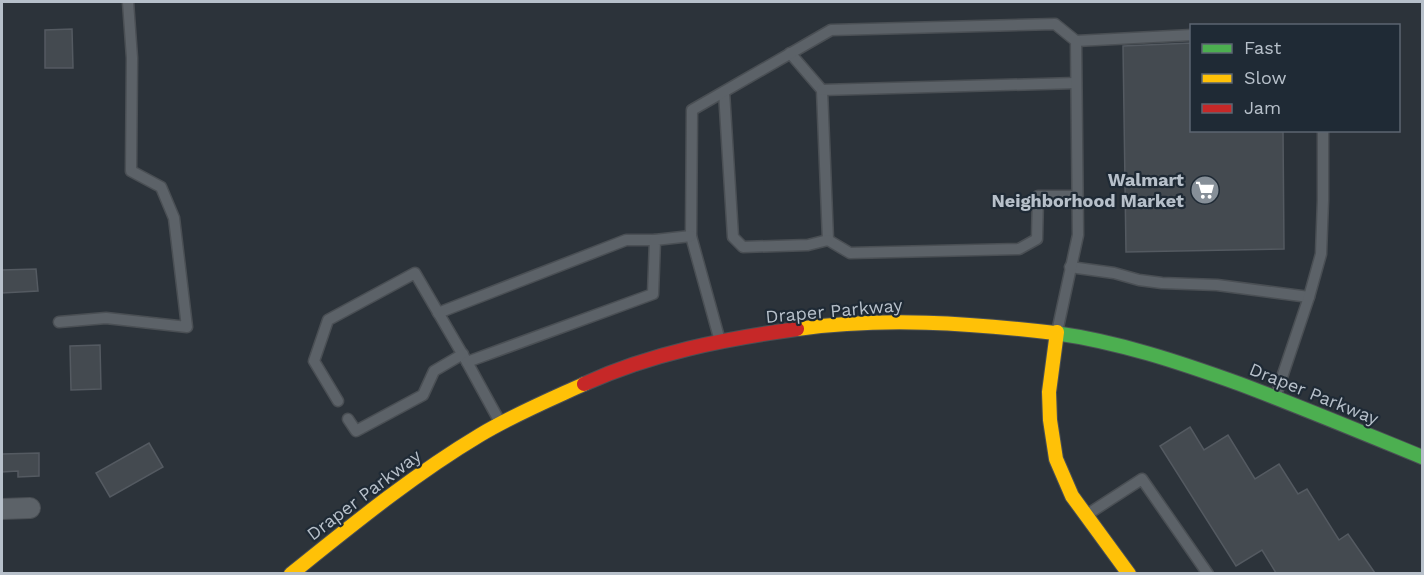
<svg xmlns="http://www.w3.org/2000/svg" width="1424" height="575" font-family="'Work Sans',sans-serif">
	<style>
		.building { fill: #444a50; stroke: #545a61; stroke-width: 1.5 }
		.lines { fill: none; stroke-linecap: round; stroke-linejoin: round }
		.lane-casing { stroke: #4a4f54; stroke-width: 13 }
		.street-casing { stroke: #4a4f54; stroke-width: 22 }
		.fast-casing { stroke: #4a4f54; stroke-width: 16 }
		.slow-casing { stroke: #4a4f54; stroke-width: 16 }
		.jam-casing { stroke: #4a4f54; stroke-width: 16 }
		.lane { stroke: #5c6268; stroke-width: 10 }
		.street { stroke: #5c6268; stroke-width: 20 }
		.fast { stroke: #4caf50; stroke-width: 14 }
		.slow { stroke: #ffc107; stroke-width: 14 }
		.jam { stroke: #c62828; stroke-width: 14 }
		.labels { text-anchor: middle; stroke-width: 4.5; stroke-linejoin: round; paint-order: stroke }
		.poi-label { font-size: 18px; font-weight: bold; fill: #b7c0ca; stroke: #1f2a35; text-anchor: end }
		.street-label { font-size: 18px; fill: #b7c0ca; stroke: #1f2a35 }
	</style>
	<rect width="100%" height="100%" fill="#2c333a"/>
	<g class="building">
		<path d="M72,29L73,68H45V30Z"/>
		<path d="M1191,43V130H1283L1284,249L1126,252L1123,46Z"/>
		<path d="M36,269L38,291L2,293V270Z"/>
		<path d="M100,345L101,389L71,390L70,346Z"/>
		<path d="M1190,427L1204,450L1228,435L1255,479L1279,464L1298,494L1307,489L1339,540L1348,534L1375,573H1276L1262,550L1236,566L1160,446Z"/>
		<path d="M149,443L163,467L110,497L96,473Z"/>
		<path d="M39,453V476L18,477V471L2,472V454Z"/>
	</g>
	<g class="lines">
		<g class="lane-casing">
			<g id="lane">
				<path d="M1076,41L1192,35"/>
				<path d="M790,53L822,90L828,240"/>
				<path d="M822,90L1076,83"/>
				<path d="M724,92L733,237L743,247L808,245L828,240L850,253L1019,249L1037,239L1038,196H1077"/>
				<path d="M1070,267L1114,273L1139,280L1162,283L1217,285L1309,297"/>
				<path d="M438,313L626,240H655"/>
				<path d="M59,322L106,318L187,327L174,218L161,187L131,171L132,58L128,2"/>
				<path d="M720,341L691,236L692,110L831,30L1055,24L1076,41L1078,235L1057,332"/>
				<path d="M1275,398L1309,297L1321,254L1323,200V130"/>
				<path d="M338,401L314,361L328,320L415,273L467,362"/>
				<path d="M348,419L356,431L423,395L434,371L463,354"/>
				<path d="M501,424L467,362L653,294L655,240L691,236"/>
				<path d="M1088,514L1142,479L1208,574"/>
			</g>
		</g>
		<g class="street-casing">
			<path id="street" d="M2,509L30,508"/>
		</g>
		<g class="fast-casing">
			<path id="fast" d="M1055,333C1119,342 1179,362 1240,384C1301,407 1361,432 1422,457"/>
		</g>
		<g class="slow-casing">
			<g id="slow">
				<path d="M797,329C883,317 970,323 1055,333"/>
				<path d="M1057,332L1049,392L1050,420L1056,459L1072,496L1129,574"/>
				<path d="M291,574C352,525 413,475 480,435C513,415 549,400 584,384"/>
			</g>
		</g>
		<g class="jam-casing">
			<path id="jam" d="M584,384C652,353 724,339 797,329"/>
		</g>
		<use href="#lane" class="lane"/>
		<use href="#street" class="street"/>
		<use href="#fast" class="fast"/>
		<use href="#slow" class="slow"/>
		<use href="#jam" class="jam"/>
	</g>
	<defs>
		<g id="supermarket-disc" transform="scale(1.5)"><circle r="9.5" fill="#868f98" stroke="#1f2a35"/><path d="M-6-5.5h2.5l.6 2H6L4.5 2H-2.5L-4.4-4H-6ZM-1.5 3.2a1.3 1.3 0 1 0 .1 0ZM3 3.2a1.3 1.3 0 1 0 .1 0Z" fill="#fff"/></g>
	</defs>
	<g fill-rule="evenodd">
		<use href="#supermarket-disc" x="1205" y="190"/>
	</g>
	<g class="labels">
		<g class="poi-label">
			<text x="1184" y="186">Walmart<tspan x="1184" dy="21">Neighborhood Market</tspan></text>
		</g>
		<g class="street-label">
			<text transform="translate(834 311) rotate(-5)" y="6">Draper Parkway</text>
			<text transform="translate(1314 394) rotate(22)" y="6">Draper Parkway</text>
			<text transform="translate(364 495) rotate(-37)" y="6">Draper Parkway</text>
		</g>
	</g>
	<rect width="1424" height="575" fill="none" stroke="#b7c0ca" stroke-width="6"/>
	<rect x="1190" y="24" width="210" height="108" fill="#1f2a35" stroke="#5c6671" stroke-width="1.5"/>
	<rect x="1202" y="44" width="30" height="9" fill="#4caf50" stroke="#5c6671" stroke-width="1.5"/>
	<text x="1244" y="54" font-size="18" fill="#b7c0ca">Fast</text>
	<rect x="1202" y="74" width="30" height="9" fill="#ffc107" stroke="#5c6671" stroke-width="1.5"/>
	<text x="1244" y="84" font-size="18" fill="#b7c0ca">Slow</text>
	<rect x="1202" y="104" width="30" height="9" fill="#c62828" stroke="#5c6671" stroke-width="1.5"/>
	<text x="1244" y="114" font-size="18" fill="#b7c0ca">Jam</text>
</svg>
